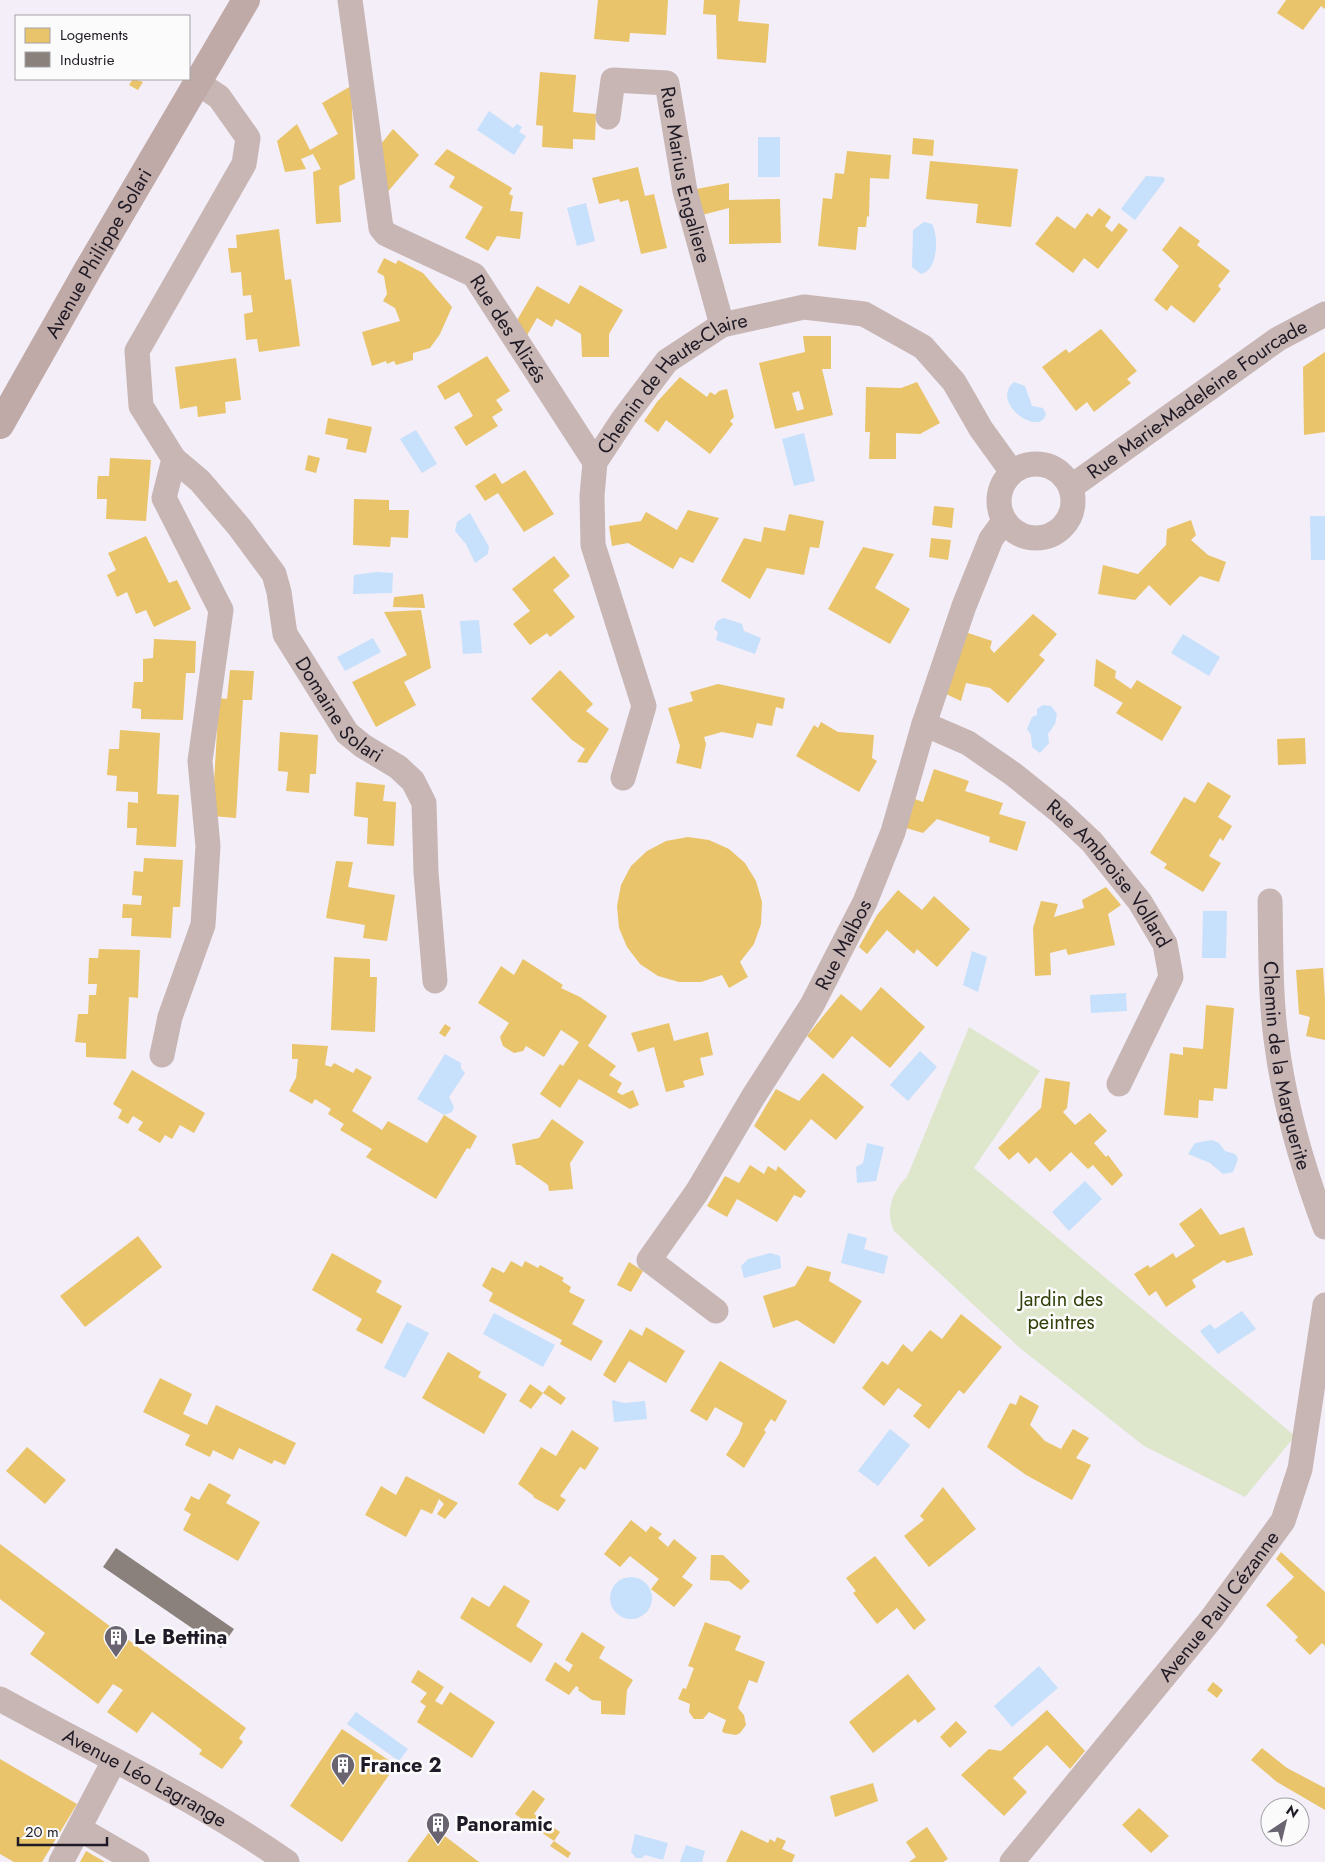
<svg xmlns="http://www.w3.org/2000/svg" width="1325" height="1862" font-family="Jost,sans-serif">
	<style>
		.green { fill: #dee7cc }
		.water { fill: #c7e0fb }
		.homes { fill: #e9c46a; fill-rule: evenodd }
		.industry { fill: #8a817c }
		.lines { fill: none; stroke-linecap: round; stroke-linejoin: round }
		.street { stroke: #c8b6b4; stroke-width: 25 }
		.secondary { stroke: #c0aaa8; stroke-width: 28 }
		.labels { text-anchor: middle; stroke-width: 5; stroke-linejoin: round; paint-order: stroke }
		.street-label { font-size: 20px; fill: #1f1a25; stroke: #fbfbfb }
		.park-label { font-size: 20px; fill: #304008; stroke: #fbfbfb }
		.poi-label { font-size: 20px; font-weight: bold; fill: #1f1a25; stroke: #fbfbfb; text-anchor: start }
	</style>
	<rect width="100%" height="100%" fill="#f3eef8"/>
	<path class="green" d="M969,1027L1040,1071L974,1168L1295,1436L1245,1497L1144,1446L1020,1348L894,1231C885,1212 892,1191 907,1177Z"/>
	<g class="water">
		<path d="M489,111L513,128L517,124L522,127L519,132L526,136L514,155L477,130Z"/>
		<rect x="758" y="137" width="22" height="40"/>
		<path d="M1146,176L1163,177L1165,180L1135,220L1121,209Z"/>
		<path d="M586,203L595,241L577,246L567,208Z"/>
		<path d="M924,222L932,224C939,237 938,270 921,274L912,267L913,230Z"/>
		<path d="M1014,382L1025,386L1032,406L1043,408L1046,414C1040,438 989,403 1014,382Z"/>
		<path d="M416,430L437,464L422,473L400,439Z"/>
		<path d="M804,433L815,481L794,486L782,439Z"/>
		<path d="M470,513L489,547L488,554L475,563L466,544L455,531L457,522Z"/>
		<path d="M1310,516H1325V560H1311Z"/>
		<path d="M377,572L393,573L392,593L353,594L354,575Z"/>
		<path d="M724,618L742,624L744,631L761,638L755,654L716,640L718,632L714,629L717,621Z"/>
		<path d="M479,620L482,653L463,654L460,621Z"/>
		<path d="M1183,634L1220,657L1209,676L1171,653Z"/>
		<path d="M373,638L381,652L345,671L337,657Z"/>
		<path d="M1043,705L1051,706L1057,714L1055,724L1048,734L1049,743L1040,753L1032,747L1031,735L1027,729L1032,717L1037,715V709Z"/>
		<path d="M1203,911H1227L1226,958H1202Z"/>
		<path d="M972,951L987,957L978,992L963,985Z"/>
		<path d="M1126,993L1127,1011L1091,1013L1090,995Z"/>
		<path d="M920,1051L937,1067L908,1101L890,1085Z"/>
		<path d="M445,1054L461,1063V1068L465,1073L449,1097L454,1107L452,1112L444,1115L417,1099Z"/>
		<path d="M1212,1140L1219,1143L1225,1151L1235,1154L1238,1159L1233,1172L1223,1174L1210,1163L1188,1154L1195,1143Z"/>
		<path d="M867,1143L884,1147L876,1181L857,1183L856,1167L863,1163Z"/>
		<path d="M1085,1181L1102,1199L1069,1231L1052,1212Z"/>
		<path d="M848,1233L867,1238L864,1249L888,1256L884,1274L841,1263Z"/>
		<path d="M770,1253L780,1256L781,1268L744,1278L741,1266L748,1259Z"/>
		<path d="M1242,1311L1256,1329L1218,1354L1200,1331L1210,1324L1215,1329Z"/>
		<path d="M494,1313L555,1345L543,1367L483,1334Z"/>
		<path d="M407,1322L429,1333L405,1378L384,1368Z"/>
		<path d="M612,1400L624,1403L645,1401L647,1419L614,1422Z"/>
		<path d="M890,1429L910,1445L878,1486L858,1471Z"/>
		<circle cx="631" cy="1598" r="21"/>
		<path d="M1039,1666L1058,1688L1012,1727L994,1706Z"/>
		<path d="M356,1712L408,1749L399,1761L347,1724Z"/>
		<path d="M635,1834L668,1843L663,1860L645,1855L642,1858H636L631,1852Z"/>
		<path d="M686,1845L705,1851L702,1862H680Z"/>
	</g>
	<g class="homes">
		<path d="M598,0H668L666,35L630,33L629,42L594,39Z"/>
		<path d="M704,0H740L738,21L769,24L766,63L717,59L716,15L703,14Z"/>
		<path d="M1286,0H1325V9L1321,6L1303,30L1277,13Z"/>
		<path d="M540,72L576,75L573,112L596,114L595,140L573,139V149L542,147L543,126L536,125Z"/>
		<path d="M133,79L143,82L138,90L129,85Z"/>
		<path d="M351,86L355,179L339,186L341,222L316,224L313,172L321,169L313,154L301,159L306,169L285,172L277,141L297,124L310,150L338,134L322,103Z"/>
		<path d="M393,129L419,155L385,195L377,149Z"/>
		<path d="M913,138L934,140L933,156L912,154Z"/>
		<path d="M447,149L512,188L509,194L513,196L510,211L523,212L520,239L497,236L488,251L465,238L483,207L449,187L455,177L434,164Z"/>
		<path d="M847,151L891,155L889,179L870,178L869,217L867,216L866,227H858L856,250L818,246L823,198L832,199L835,173L844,174Z"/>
		<path d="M930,161L1018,169L1011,227L976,223L978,204L926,199Z"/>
		<path d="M638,167L645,196L654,194L667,248L641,254L628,200L620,202L619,199L599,204L592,178Z"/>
		<path d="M729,183V200L780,199L781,243L729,244V208L702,215L696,189Z"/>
		<path d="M1099,208L1111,217L1105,226L1112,232L1119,223L1128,230L1098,269L1084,258L1073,273L1035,244L1057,216L1075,229L1087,213L1092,217Z"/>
		<path d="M1180,226L1200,241L1197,245L1230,271L1218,286L1221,289L1194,323L1171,305L1167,311L1154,300L1179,266L1162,250Z"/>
		<path d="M279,229L285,280L291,279L300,346L259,352L257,339L246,340L244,314L253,312L251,295L243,296L241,272L231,273L228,248H237L236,235Z"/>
		<path d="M384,258L396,264L398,260L423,273L452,307L440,334L430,348L413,353V360L396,365L394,361L387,364L386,361L372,366L362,332L400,321L395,308L383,301L387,294L384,276L377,272Z"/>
		<path d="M580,285L623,310L609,334V357H582L581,334L556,319L552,327L537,318L526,337L516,322L537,286L569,304Z"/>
		<path d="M1101,329L1137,371L1127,379L1131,383L1094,412L1087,402L1076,411L1042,367L1066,349L1069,353Z"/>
		<path d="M803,336H831V369H822L833,415L775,429L759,363L805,352ZM799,391L804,409L797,411L792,393Z"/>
		<path d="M1325,352V432L1304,435L1303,367Z"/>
		<path d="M487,356L510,391L496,400L503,410L492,417L498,426L466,446L454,427L473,416L459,392L445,400L437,386Z"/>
		<path d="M236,358L241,400L225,402L226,413L198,417L197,406L180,409L175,367Z"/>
		<path d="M680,377L707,397L710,392L715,395L719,391L727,389L734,417L730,421L733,424L710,454L666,420L658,432L644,421L657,402Z"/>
		<path d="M917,382L940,423L920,434L896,433V459H869L870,432H865L866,387L901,388Z"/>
		<path d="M328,418L372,427L366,453L346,449L348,439L325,434Z"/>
		<path d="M308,455L320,458L316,473L305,470Z"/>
		<path d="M110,458L151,460L146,521L106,519L107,499H97V487L98,476H109Z"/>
		<path d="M525,470L554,514L524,532L498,493L485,501L475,486L495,473L502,484Z"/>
		<path d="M354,499L389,500V510H409L408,538L391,537L390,547L353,545Z"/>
		<path d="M934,506L954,508L952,528L932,525Z"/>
		<path d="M688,510L719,518L693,563L680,557L673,569L628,543L612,546L609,526L641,521L646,512L677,530Z"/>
		<path d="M789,514L824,521L819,548L810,547L804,575L767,568L750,599L721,581L744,538L761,542L764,527L785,531Z"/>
		<path d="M1191,520L1196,535L1191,540L1208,555L1226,562L1219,582L1200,576L1170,606L1149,585L1135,600L1098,594L1103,565L1138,574L1166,545L1167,529Z"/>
		<path d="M146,536L169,583L177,580L191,609L154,627L146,610L136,614L127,592L117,597L107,575L116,570L108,553Z"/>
		<path d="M931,538L951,540L948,560L929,557Z"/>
		<path d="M863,547L894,554L875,588L910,609L890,644L828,609Z"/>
		<path d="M554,556L570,576L553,590L575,617L550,637L547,633L530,645L513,624L530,611L512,589Z"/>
		<path d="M423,594L425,608L393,607L394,597Z"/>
		<path d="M421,610L431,668L404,682L416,705L376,727L352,682L407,655L384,612Z"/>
		<path d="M1033,614L1057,634L1039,655L1045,660L1008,703L990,688L966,683L961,701L946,694L965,632L992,641L990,648L994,653Z"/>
		<path d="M154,639L196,641L195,673H186L183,720L141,719V709L132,708L134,682H143V659L153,658Z"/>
		<path d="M1096,659L1116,671L1115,678L1131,689L1137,680L1182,707L1162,741L1116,713L1123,703L1094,686Z"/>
		<path d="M230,670L254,671L252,700H243L236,818L212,816L219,698L227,699Z"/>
		<path d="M560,670L593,704L586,711L609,729L587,763L577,762L585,749L572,740L531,699Z"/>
		<path d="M718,684L785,698L783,709L776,707L772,726L757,723L753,738L722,732L704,737L706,744L701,769L676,763L680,746L668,708L693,701L690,692Z"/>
		<path d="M821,722L838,732L874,735L872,758L877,761L859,792L796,756L814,725L818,728Z"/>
		<path d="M120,730L160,733L157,794L179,795L176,847L136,845L137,828H127L128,802L138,803V792L116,791L117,776L107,775L109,749H119Z"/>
		<path d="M280,732L318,735L316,774H310L309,793L286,791L288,772L278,771Z"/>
		<path d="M1305,738L1306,764L1278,765L1277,739Z"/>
		<path d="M934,769L969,781L965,791L1003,803L999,814L1026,822L1017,851L989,842L990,837L937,819L923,833L906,828L915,799L923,802Z"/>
		<path d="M356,782L385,785L383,801L396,802L394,846L367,844L368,818L354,816Z"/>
		<path d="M1208,782L1231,796L1218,817L1232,826L1223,841L1220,838L1209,856L1221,863L1203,892L1164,868L1167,864L1150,853L1184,797L1195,803Z"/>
		<path d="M688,837L709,840L729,849L745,863L756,881L762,902L761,924L754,944L740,962L748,977L729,988L722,975L701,982H679L658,976L640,964L627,947L619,928L617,906L621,885L631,866L647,851L666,841Z"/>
		<path d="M144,858L183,860L180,907H173L171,938L131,936L132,918H122L123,904L141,905L142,896L132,895L134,871L143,872Z"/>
		<path d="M336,861L353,862L348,887L395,895L387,941L363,938L365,925L326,918Z"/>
		<path d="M1106,887L1121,905L1108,914L1115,945L1068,955L1066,949L1050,953L1051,975L1035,976L1033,928L1041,901L1058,904L1054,917L1084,908L1082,900Z"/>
		<path d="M898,890L922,910L934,896L970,929L937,967L917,949L914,954L887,930L867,954L859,947L877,915Z"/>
		<path d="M99,949L140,950L138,998L129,997L126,1059L86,1057V1043L75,1042L78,1014H88L89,995H96L97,984H88L89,958H98Z"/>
		<path d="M334,957L370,959V977H377L375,1032L331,1030Z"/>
		<path d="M523,959L563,985L561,988L580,997L607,1016L588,1046L616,1066L609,1075L622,1083L617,1092L622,1095L633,1090L639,1105L630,1109L579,1079L560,1108L540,1094L560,1064L563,1066L579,1042L561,1030L544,1057L526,1046L523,1051L514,1053L503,1046L500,1037L509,1023L478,1003L501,966L514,975Z"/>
		<path d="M1323,968L1325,1000V1040L1306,1036L1310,1017L1299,1014L1296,970Z"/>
		<path d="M881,987L925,1027L890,1068L852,1036L833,1059L807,1036L841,994L861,1011Z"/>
		<path d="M1206,1005L1234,1008L1227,1089L1214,1088L1213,1101L1199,1100L1198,1118L1164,1115L1170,1053L1183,1055V1047L1203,1049Z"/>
		<path d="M669,1023L674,1041L708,1032L713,1055L700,1058L704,1075L683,1081L685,1087L666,1092L654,1047L638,1052L631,1033Z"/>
		<path d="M445,1024L451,1028L445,1037L439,1033Z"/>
		<path d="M292,1044L328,1046L325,1065L331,1067L334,1063L353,1073L356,1068L372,1077L352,1111L382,1130L388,1121L427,1143L444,1115L477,1136L470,1149L467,1148L436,1199L366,1157L372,1149L340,1130L344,1124L328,1114L331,1109L315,1099L312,1104L289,1091L296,1078L298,1059H292Z"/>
		<path d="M132,1070L205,1113L194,1133L180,1125L172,1139L165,1135L160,1143L138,1130L143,1122L133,1116L128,1124L118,1118L122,1110L113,1104Z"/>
		<path d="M823,1073L864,1107L836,1140L811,1119L785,1151L754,1126L776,1089L799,1101Z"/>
		<path d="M1045,1078L1070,1082L1067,1108L1063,1112L1075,1125L1090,1113L1107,1131L1094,1143L1106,1157L1108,1155L1123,1175L1112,1186L1093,1165L1088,1169L1071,1152L1050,1172L1036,1157L1029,1164L1018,1152L1009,1160L998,1148L1041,1108Z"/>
		<path d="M552,1119L584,1142L570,1163L573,1189L549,1191L548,1185L520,1165H516L512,1144L539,1138Z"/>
		<path d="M750,1165L764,1174L768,1166L776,1171L778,1166L806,1191L801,1198L794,1195L777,1222L737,1199L727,1217L707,1206L725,1176L739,1183Z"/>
		<path d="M1201,1208L1220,1235L1244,1227L1253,1255L1227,1263L1224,1260L1192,1280L1196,1287L1166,1307L1156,1291L1149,1296L1134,1274L1148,1265L1150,1268L1173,1253L1176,1258L1195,1246L1179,1224Z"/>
		<path d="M138,1236L162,1267L85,1327L60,1296Z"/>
		<path d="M332,1253L382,1281L376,1292L402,1306L382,1344L356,1330L362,1319L312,1290Z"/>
		<path d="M511,1261L522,1267L525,1261L538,1268L540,1265L564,1278L562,1281L571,1287L569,1292L585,1300L572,1324L603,1341L591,1361L560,1344L562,1340L489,1301L493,1293L482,1286L492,1267L504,1273Z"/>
		<path d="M629,1262L643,1271L631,1292L617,1285Z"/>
		<path d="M807,1266L831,1272L829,1281L862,1301L834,1344L797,1320L773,1328L763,1296L795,1286Z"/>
		<path d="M961,1314L1002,1347L964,1394L959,1390L929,1429L913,1416L922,1405L898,1388L884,1406L862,1388L882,1361L888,1365L903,1344L912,1352L930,1330L942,1339Z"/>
		<path d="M646,1327L685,1351L666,1383L629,1361L615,1383L603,1375L630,1329L642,1336Z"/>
		<path d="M448,1352L481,1372L478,1377L507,1394L484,1434L422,1398Z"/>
		<path d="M720,1361L787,1401L775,1422L771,1419L764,1430L766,1432L744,1468L726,1455L739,1434L743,1423L715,1407L707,1421L690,1411Z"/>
		<path d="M160,1378L192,1394L183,1414L207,1425L216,1405L296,1443L285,1465L274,1460L272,1464L239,1448L233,1460L213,1450L210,1457L185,1445L190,1435L143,1412Z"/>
		<path d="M530,1384L543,1393L531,1409L519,1401Z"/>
		<path d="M549,1385L566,1398L561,1405L543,1393Z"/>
		<path d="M1020,1395L1039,1406L1030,1425L1045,1441L1061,1449L1073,1429L1089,1438L1076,1458L1091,1465L1072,1500L1026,1475L987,1447L1010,1403L1016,1405Z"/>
		<path d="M572,1430L599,1448L585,1470L580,1467L560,1496L566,1500L558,1511L533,1497L534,1496L518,1484L541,1447L556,1456Z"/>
		<path d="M27,1447L66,1480L45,1504L6,1471Z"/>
		<path d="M406,1476L458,1503L445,1519L437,1514L444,1504L439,1499L432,1514L421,1509L406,1537L365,1515L381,1486L396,1495Z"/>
		<path d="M209,1483L231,1495L226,1503L260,1522L238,1561L183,1530L191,1514L184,1510L191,1496L199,1500Z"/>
		<path d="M943,1487L976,1529L929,1567L904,1536L924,1520L920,1516Z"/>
		<path d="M631,1520L646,1532L651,1526L662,1534L658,1538L668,1547L674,1539L697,1558L682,1577L693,1585L674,1607L651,1589L659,1579L630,1556L620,1567L604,1554Z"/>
		<path d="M0,1544L246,1728L239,1738L243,1742L222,1769L199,1754L202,1750L152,1712L137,1733L107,1712L123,1690L113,1684L98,1704L30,1654L45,1633L0,1599Z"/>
		<path d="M1281,1552L1325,1592V1646L1322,1643L1310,1655L1295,1640L1298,1637L1266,1605L1294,1577L1276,1559Z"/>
		<path d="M711,1555H723L750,1581L741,1590L729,1581L710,1580Z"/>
		<path d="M875,1556L926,1620L914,1630L897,1608L877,1624L853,1593L856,1591L846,1578Z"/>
		<path d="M504,1585L530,1601L516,1626L543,1644L531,1663L460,1618L472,1597L489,1607Z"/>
		<path d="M705,1622L741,1636L735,1650L765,1662L757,1683L749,1680L738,1708L744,1715L746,1725L740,1733L736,1735L724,1733L722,1731L726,1720L709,1712L703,1719H694L689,1712L690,1704L678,1699L683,1688L686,1689L694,1668L688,1666Z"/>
		<path d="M582,1632L605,1647L599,1658L633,1680L627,1690L625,1715L601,1714V1701L592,1700L578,1690L579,1688L576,1686L569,1695L545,1680L555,1662L569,1672L573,1665L565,1660Z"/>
		<path d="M418,1670L444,1687L435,1701L442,1705L450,1692L495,1722L472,1758L417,1722L426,1706L420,1702L427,1693L411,1682Z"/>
		<path d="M908,1674L936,1709L918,1723L915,1719L873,1753L849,1722Z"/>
		<path d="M1213,1682L1223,1690L1217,1698L1207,1690Z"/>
		<path d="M1047,1710L1085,1751L1070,1769L1047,1745L1013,1778L1027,1792L1004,1816L961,1775L989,1749L1001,1751Z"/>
		<path d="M956,1721L967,1732L950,1748L940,1737Z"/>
		<path d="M342,1729L396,1765L342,1842L290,1806Z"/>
		<path d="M1262,1748L1287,1768L1325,1788V1810L1277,1782L1251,1760Z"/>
		<path d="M0,1759L77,1804L42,1862H14L0,1854Z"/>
		<path d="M873,1783L878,1801L835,1817L830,1796Z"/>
		<path d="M533,1790L545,1799L534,1814L560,1832L554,1841L515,1814Z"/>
		<path d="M1139,1808L1169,1836L1151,1853L1122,1825Z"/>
		<path d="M433,1827L479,1862H407Z"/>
		<path d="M927,1827L948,1859L943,1862H909L916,1857L906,1842Z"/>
		<path d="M741,1830L768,1843L770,1839L775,1842L777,1837L786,1841L782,1849L795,1855L792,1862H726Z"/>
		<path d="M554,1841L571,1853L568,1858L550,1846Z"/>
		<path d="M86,1851L105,1862H80Z"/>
	</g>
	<path class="industry" d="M116,1548L234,1629L221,1648L103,1567Z"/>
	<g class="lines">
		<g class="street">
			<path id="s1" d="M350,0L381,228L386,234L474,275L595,462"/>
			<path id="s2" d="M608,117L613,80L667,83L685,191L722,325"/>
			<path id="s3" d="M174,459L200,481L240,528L274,574L279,592L285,634L347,733L363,746L398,767L413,781L424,803L426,872L435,981"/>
			<circle cx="1036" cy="501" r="37"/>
			<path id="s4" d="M1071,487L1278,339L1325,314"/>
			<path id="s5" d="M924,724L968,743L1013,774L1059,811L1092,842L1140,902L1165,944L1171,977L1119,1084"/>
			<path id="s6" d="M623,778L644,706L593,545L592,496L595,462L624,418L667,361L722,325L804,307L864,314L923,347L954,382L981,429L1012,472"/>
			<path id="s7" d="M1270,901C1271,947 1270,993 1276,1039C1284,1103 1302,1166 1325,1227"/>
			<path d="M162,1055L170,1017L203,925L208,846L200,761L221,610L164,498L174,459L141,406L137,351L244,164L248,138L219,97L198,83"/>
			<path id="s8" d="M716,1311L649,1260L697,1192L753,1097L812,1005L865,902L893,832L924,724L964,606L991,539L1004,521"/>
			<path id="s9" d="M0,1699C96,1752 197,1799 287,1862"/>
			<path d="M80,1829L137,1862"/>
			<path d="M61,1862L114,1761"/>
			<path id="s10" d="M1012,1862L1212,1618L1283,1521L1300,1469L1325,1305"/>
		</g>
		<path class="secondary" id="s11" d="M0,425L87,271L246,0"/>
	</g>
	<defs>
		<g id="building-pin" transform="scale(1.25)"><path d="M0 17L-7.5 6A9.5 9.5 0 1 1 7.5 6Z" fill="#69646f" stroke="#fbfbfb"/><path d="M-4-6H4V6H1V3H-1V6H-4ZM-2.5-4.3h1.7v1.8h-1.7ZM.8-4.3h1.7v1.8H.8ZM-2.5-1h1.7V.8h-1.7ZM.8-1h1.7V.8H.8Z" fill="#fff"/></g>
	</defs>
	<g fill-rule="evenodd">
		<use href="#building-pin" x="116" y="1637"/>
		<use href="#building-pin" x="343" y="1765"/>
		<use href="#building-pin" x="438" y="1824"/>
	</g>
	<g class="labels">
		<g class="street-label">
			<text dy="7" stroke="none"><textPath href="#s2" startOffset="185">Rue Marius Engaliere</textPath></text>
			<text dy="7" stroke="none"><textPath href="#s11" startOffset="198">Avenue Philippe Solari</textPath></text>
			<text dy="7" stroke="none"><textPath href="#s1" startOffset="399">Rue des Alizés</textPath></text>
			<text dy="7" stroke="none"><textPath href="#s6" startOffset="441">Chemin de Haute-Claire</textPath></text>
			<text dy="7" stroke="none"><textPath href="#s4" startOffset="154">Rue Marie-Madeleine Fourcade</textPath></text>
			<text dy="7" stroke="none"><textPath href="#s3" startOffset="308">Domaine Solari</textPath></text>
			<text dy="7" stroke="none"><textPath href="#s5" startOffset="242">Rue Ambroise Vollard</textPath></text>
			<text dy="7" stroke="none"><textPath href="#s8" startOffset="455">Rue Malbos</textPath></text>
			<text dy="7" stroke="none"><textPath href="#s7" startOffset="166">Chemin de la Marguerite</textPath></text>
			<text dy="7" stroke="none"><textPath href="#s10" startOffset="329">Avenue Paul Cézanne</textPath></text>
			<text dy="7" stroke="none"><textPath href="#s9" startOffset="165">Avenue Léo Lagrange</textPath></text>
		</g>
		<g class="park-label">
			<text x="1061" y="1306">Jardin des<tspan x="1061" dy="23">peintres</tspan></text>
		</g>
		<g class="poi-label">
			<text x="134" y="1644">Le Bettina</text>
			<text x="360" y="1772">France 2</text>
			<text x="456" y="1831">Panoramic</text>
		</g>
	</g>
	<rect x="15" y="15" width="175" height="65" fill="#fbfbfb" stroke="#a3a1a5"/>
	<rect x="25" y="28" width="25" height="15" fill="#e9c46a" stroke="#a3a1a5"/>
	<text x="60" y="40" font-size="15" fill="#1f1a25">Logements</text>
	<rect x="25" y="52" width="25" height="15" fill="#8a817c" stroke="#a3a1a5"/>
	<text x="60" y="65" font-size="15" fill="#1f1a25">Industrie</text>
	<g transform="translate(1285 1822) rotate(35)"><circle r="24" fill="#fbfbfb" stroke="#a3a1a5"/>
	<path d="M0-4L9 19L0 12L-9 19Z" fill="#69646f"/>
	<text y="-8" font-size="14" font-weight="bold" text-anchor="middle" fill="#1f1a25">N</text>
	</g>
	<path d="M18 1837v8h89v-8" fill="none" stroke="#1f1a25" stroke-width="2.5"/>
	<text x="25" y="1837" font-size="15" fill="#1f1a25" stroke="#fbfbfb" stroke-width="4" paint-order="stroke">20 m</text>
</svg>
